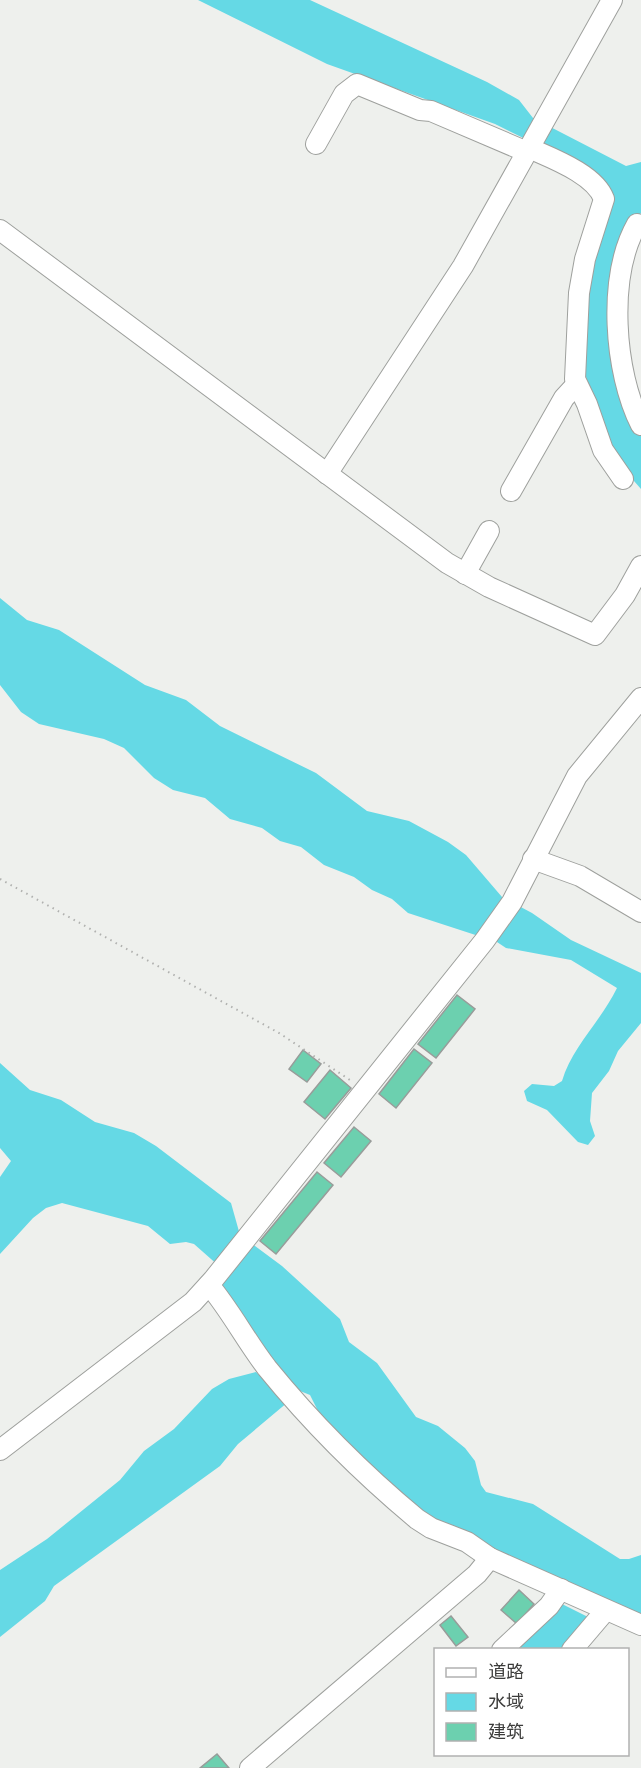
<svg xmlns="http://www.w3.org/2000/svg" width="641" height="1768" font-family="Commissioner,'Noto Sans SC',sans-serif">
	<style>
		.water { fill: #65d9e5 }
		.building { fill: #6cd0af; stroke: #989c9a; stroke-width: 1.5 }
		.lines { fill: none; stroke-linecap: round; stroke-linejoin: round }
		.minor-casing { stroke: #9ea09d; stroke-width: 22 }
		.path { stroke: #b0b1af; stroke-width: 2; stroke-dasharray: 1.5 4.5; stroke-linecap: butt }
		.minor { stroke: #fff; stroke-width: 20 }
	</style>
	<rect width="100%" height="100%" fill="#eef0ed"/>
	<g class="water">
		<path d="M198,0H310L487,82L519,100L533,118L626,166L641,162V213L627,232L612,312L641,432V489L620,465L607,439L584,371L590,267L611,203L570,161L495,124L327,64Z"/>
		<path d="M0,598L27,620L59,630L145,685L186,700L220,726L316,773L367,811L409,821L448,842L466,855L502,897L532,913L571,940L641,973V1023L618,1051L609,1071L592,1093L590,1121L595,1136L588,1145L578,1142L547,1110L527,1101L524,1091L532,1084L554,1086L562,1081C572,1047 601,1021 617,988L571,960L506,948L497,942L408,913L392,899L372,890L354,877L324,865L301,847L280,841L262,828L230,819L205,798L173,790L154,778L124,748L104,739L39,724L21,712L0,685Z"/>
		<path d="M0,1063L30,1090L61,1100L95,1122L134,1133L156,1146L231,1203L240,1235L282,1266L340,1319L349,1342L377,1363L416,1417L438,1426L465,1448L475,1461L481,1485L486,1492L533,1504L620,1559H629L641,1555V1620L430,1523L325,1425L310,1395L295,1389L266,1359L221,1284L228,1274L194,1244L186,1242L170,1244L148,1226L62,1203L46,1208L33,1218L0,1254V1177L11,1161L0,1148Z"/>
		<path d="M256,1372L288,1402L238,1444L220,1466L54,1586L45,1601L0,1637V1570L47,1539L120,1480L144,1451L174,1429L212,1389L229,1379Z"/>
		<path d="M558,1602L588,1617L563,1649L507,1650Z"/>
	</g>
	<g class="building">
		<path d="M457,995L475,1009L436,1058L418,1044Z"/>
		<path d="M414,1049L432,1063L396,1108L379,1094Z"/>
		<path d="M303,1050L321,1064L307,1082L289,1069Z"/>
		<path d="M330,1070L351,1088L325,1119L304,1102Z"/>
		<path d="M354,1127L371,1141L341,1177L324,1163Z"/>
		<path d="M317,1172L333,1185L276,1254L260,1241Z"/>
		<path d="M519,1590L534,1604L517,1624L501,1610Z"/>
		<path d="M451,1616L468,1637L456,1646L440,1625Z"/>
		<path d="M217,1754L229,1768H200Z"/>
	</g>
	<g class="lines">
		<g class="minor-casing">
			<g id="minor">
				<path d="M316,144L344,94L357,84L420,110L431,111L527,152"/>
				<path d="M529,148C551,158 595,174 604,199L585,259L579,293L575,379L587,404L603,450L623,479"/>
				<path d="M637,224C607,277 614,372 641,425"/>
				<path d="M0,230L447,563L489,587L595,635L625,595L641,566"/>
				<path d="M327,474L463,266L612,0"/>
				<path d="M511,491L564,398L576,385"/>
				<path d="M465,574L489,531"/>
				<path d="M533,859L580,876L641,912"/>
				<path d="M209,1285C231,1311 246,1341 267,1368C311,1422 363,1474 417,1519L431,1528L467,1542L490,1558L641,1625"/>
				<path d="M0,1450L193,1302L213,1280L485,940L512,902L577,776L641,698"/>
				<path d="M502,1650L549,1606L561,1589"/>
				<path d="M572,1650L606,1610"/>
				<path d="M250,1768L477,1574L490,1558"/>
			</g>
		</g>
		<path class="path" d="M0,879L279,1033L353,1082"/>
		<use href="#minor" class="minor"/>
	</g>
	<rect x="434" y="1648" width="195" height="108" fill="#ffffff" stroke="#b1b1b1" stroke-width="1.5"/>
	<rect x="446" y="1668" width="30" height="9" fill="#ffffff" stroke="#b1b1b1" stroke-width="1.5"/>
	<text x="488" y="1678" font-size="18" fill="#3c3c3b">道路</text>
	<rect x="446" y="1693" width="30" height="18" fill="#65d9e5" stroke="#b1b1b1" stroke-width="1.5"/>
	<text x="488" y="1708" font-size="18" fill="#3c3c3b">水域</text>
	<rect x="446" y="1723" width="30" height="18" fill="#6cd0af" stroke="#b1b1b1" stroke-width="1.5"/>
	<text x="488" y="1738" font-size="18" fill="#3c3c3b">建筑</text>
</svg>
